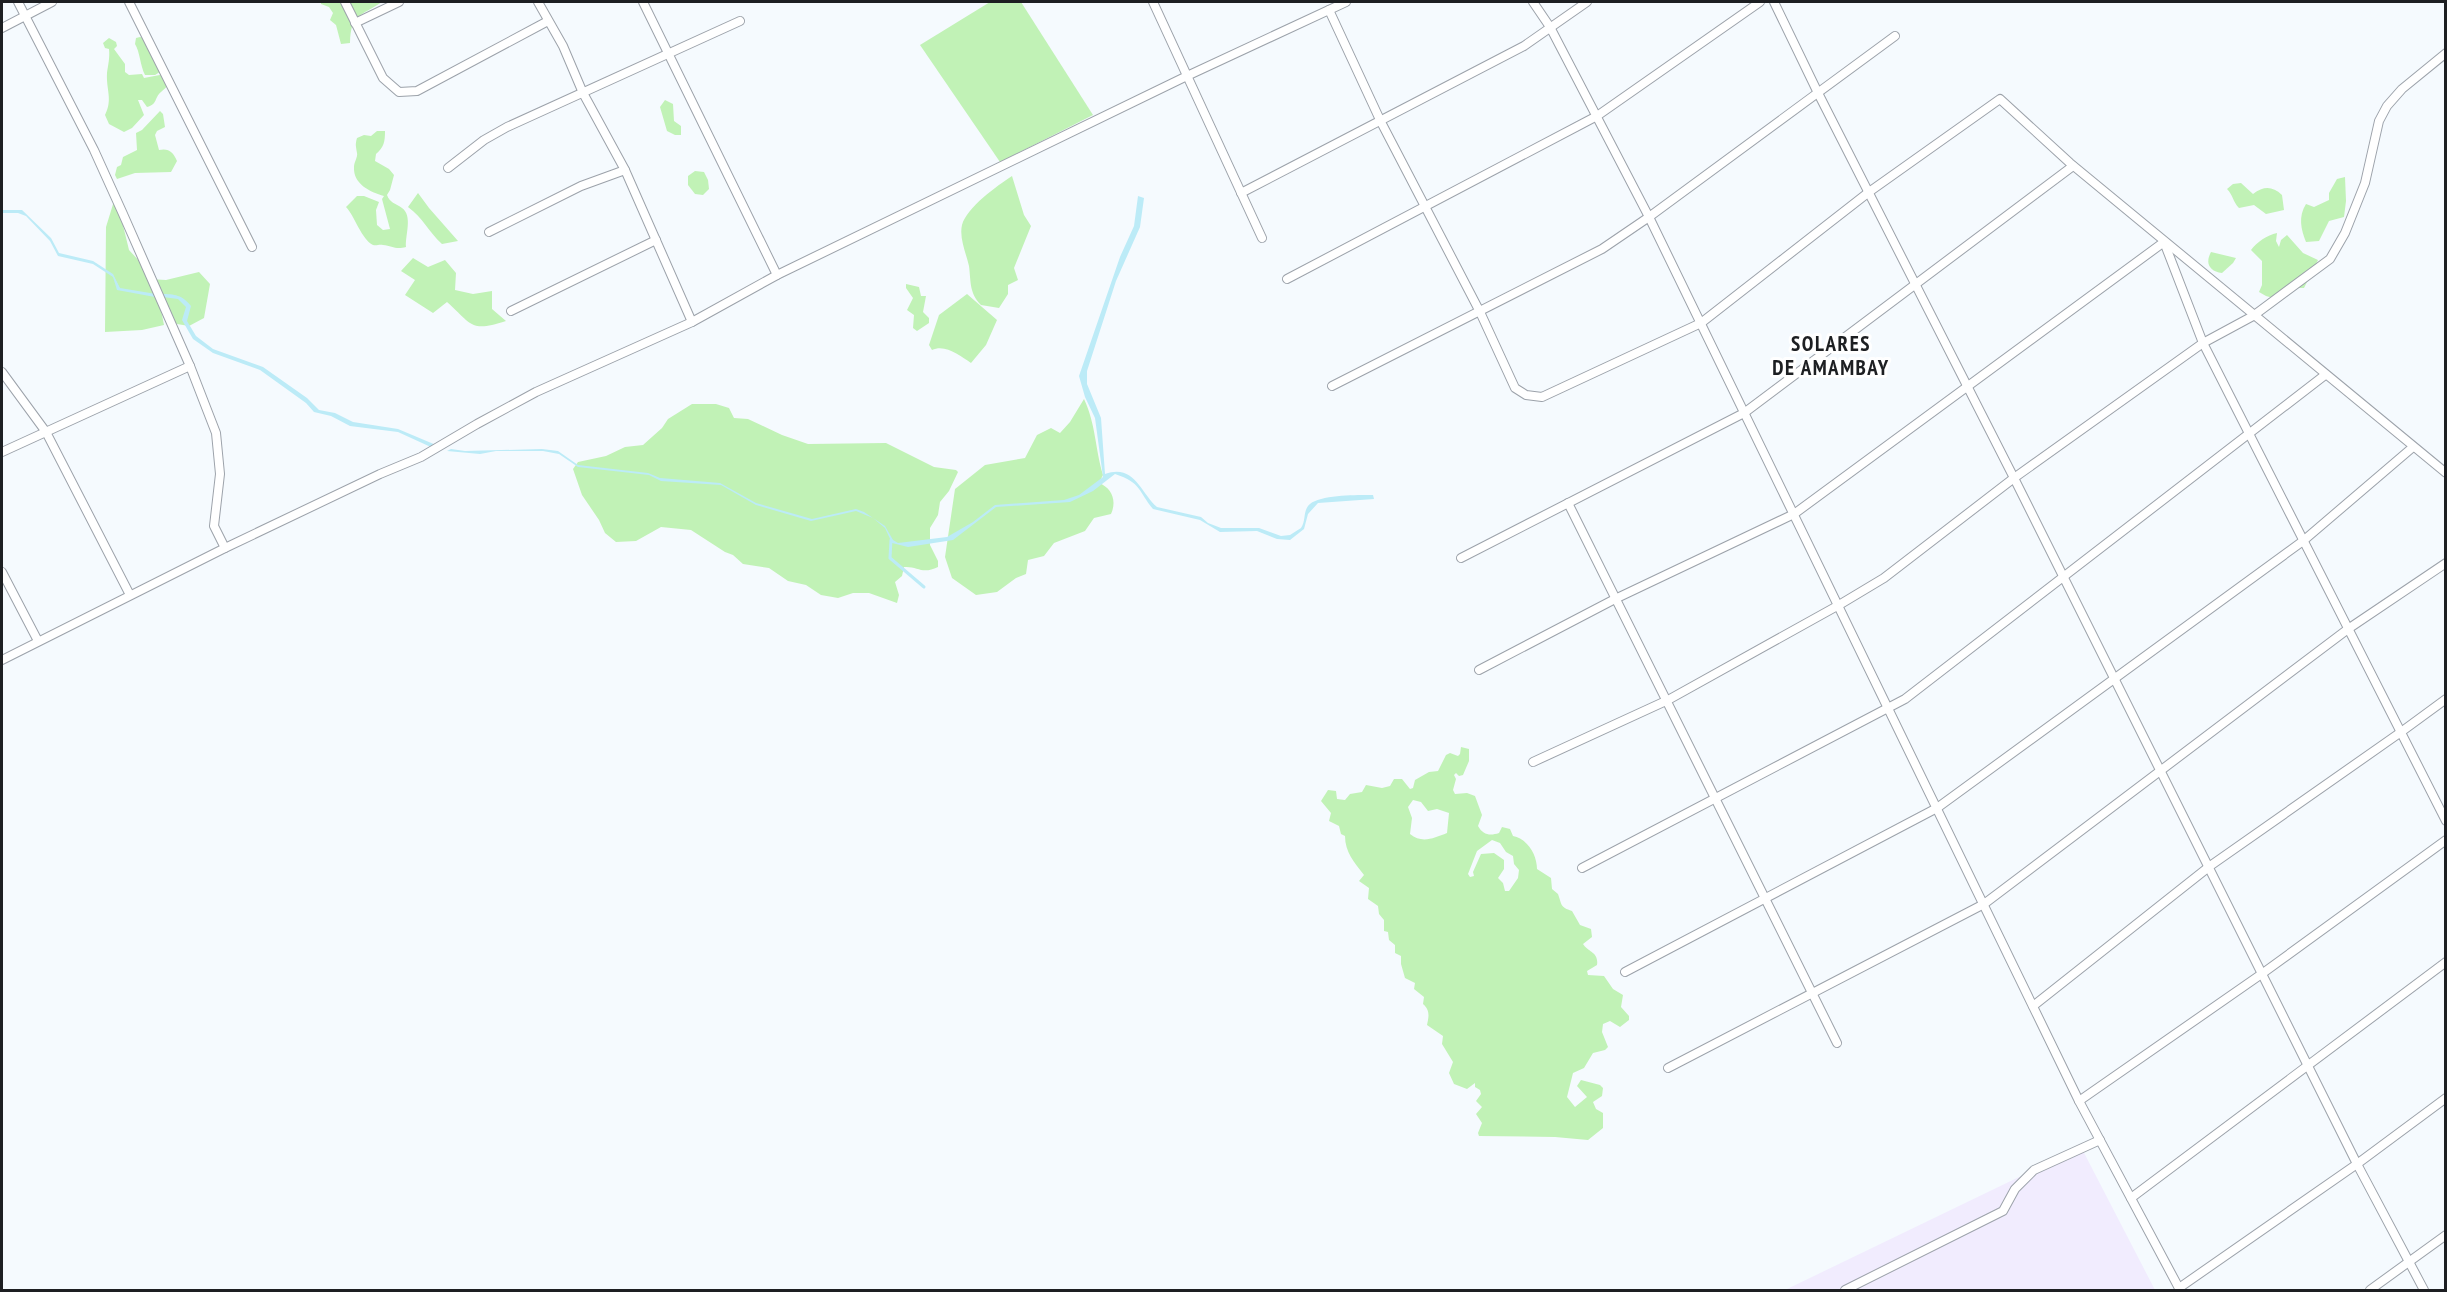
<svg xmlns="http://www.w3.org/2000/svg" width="2447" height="1292" font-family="'PT Sans Narrow',sans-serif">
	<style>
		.commercial { fill: #f1ecfe }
		.green { fill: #c1f2b6; fill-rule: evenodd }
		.water { fill: #bcebf7 }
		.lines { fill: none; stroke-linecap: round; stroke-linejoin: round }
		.stream { stroke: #bcebf7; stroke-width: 3 }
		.street-casing { stroke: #9ca2aa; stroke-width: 10 }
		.street { stroke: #fff; stroke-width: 8 }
		.labels { text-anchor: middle; stroke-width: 6; stroke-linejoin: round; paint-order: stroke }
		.district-label { font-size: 21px; font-weight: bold; letter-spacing: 1.5px; fill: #1d1f22; stroke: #fff }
	</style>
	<rect width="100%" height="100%" fill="#f5fafe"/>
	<path class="commercial" d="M2081,1147L2155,1290H1785Z"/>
	<g class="green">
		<path d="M321,2H382C360,17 351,13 350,43L341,44L336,25L330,20L333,13L329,7L321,4Z"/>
		<path d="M990,2H1021L1093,115L1000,162L920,45Z"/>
		<path d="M140,37L145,38L149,45L146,47L157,56L163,70L155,75H145C140,65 140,52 135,44L136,38Z"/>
		<path d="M109,38L116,42L117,46L114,49L125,64V72L129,75L142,74L144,78L165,74L167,86C166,88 163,90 161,92C154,98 158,104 147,107L142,100H138L144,115L132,128L124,132L109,124L105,115C113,99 106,90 107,73C108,65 110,58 109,49L105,48L103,43Z"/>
		<path d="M665,100L673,104L674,121L681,126V135H675L667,131L660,107Z"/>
		<path d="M160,111L163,114L165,127L157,131L155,135L159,150C169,148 173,152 177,161L171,172L135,173L117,179L115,175L117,167L121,165L123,157L137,150L136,133L142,130Z"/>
		<path d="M377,131H385C385,142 384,147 376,154L375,161L389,169L394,175L390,190L387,195C390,203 395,203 402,208C413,216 405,235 406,247C396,250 392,246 383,245C379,244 377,246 373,245C362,240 354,215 346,207L357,196H364L379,202L376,210L377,225L383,230L390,229L382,199L384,196C370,192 353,184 354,167C354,162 358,157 357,153C356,146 355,145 357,138L364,135L371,136Z"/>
		<path d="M695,171L704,172L708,180L709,189L703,195L695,194L688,185V176Z"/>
		<path d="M1012,176L1024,215L1031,226L1014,268L1018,280L1008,285V294L999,308L981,305C969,293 971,281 969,266C966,253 959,238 962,225C967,207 997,186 1012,176Z"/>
		<path d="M2345,177L2346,201L2344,217L2329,221L2319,241L2306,242C2301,229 2298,217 2306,204L2314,207L2329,200V193L2337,179Z"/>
		<path d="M2241,183L2253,194C2264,186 2272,186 2282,195L2284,210L2266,214L2254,205L2239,208C2233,202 2233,195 2227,189L2233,184Z"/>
		<path d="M418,193L429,208L458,241L442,244C428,231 423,218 408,207Z"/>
		<path d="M114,201L121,217L129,250L142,264L149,279L166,280L199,272L210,284L204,318L189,326L171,323L161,310L164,325L142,330L105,332L106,227Z"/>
		<path d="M2277,233L2276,241L2279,247L2281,240L2287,235L2303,253L2318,260L2304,288H2296L2280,300L2266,296L2259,292L2262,285V261L2251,250C2257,242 2267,235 2277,233Z"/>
		<path d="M2211,252L2236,258L2233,263L2222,273C2209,271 2205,263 2211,252Z"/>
		<path d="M413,258L428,267L445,260L456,273L455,290L473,294L492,291V309L506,321C470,333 472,324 447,302L433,313L405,295L415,280L401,271Z"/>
		<path d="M906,284L919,287L921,296H926L923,312L929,318V323L917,331L913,328L914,315L907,310L913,298L906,288Z"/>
		<path d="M967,294L997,320L986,345L971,363C960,356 946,344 932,350L929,345L939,315Z"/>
		<path d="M1084,399C1096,425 1095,448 1103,475L1099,483C1112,488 1117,501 1111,514L1094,518L1085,531L1054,543L1044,556L1028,560L1026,574L1016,578L997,592L976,595L952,578L945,557L955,489L985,465L1025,458L1037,435L1051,428L1060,433L1070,422Z"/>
		<path d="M692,404H716L729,408L734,418L748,419L782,435L808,444L886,443L934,467L956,470L958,472L949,491L940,502L938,515L930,528V545L938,561V567C922,575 918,566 904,567L902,576L895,582L899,595L897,603L869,593H853L838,598L821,595L806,585L788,581L769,568L743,564L733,555L725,552L691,530L661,527L636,541L616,542L605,533L599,520L582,495L573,469L578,462L606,456L625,447L643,445L662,428L668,419Z"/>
		<path d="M1461,747L1469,749V761L1463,775L1459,776L1456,773L1454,775L1456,779L1453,790L1455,794L1467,793L1475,796L1482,815L1478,826C1483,835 1490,836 1499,833L1502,827L1510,829L1513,836C1528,839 1537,855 1537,869L1551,878L1552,889L1558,894C1562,905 1560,907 1572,911L1580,925L1591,929L1592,937L1583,944C1588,952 1599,952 1597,965L1587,971L1588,975L1604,976L1613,989L1623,995L1621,1007L1629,1016V1020L1620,1027L1610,1021L1603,1024L1602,1032L1608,1047L1605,1050L1593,1053L1584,1068L1573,1073L1567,1097L1575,1107L1587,1097L1577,1086L1581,1080L1600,1085L1603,1088L1602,1096L1593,1102L1596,1109L1603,1113V1128L1588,1140L1555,1137L1479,1136L1478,1133L1482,1123L1476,1114L1482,1107L1476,1101L1481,1094L1480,1090L1475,1087V1083L1467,1089L1454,1084L1449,1073L1453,1062L1442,1044L1443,1036L1427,1025C1429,1016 1430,1010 1423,1004L1424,997L1414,989L1415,983L1405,978L1401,964V956L1395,953V945L1389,940L1388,932L1384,931V920L1379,914L1378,906L1368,899L1369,888L1359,881L1364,875C1354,862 1345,852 1345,836L1341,834L1339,826L1329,821L1331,813L1321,801L1328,790L1336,791L1337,799L1345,800L1350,794L1362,792L1366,785L1382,788L1390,786L1394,779H1402L1410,789L1413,788L1415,780L1429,772L1438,771L1446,755L1450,753L1458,756L1460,754ZM1413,800L1421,802L1428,811L1437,809L1449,813L1447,833C1434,838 1422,844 1410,834L1412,818L1408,807ZM1492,840L1500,843L1506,852L1513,856L1514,864L1519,870L1518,878L1509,891H1505L1503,883L1498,878L1504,869V860L1494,853L1481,854L1473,872L1474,876L1470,877L1468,874L1477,851Z"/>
	</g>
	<g class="water">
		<path d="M1138,196L1144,198L1140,227L1116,281L1087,371V384L1101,418L1105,474C1134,463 1141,493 1157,507L1201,517L1208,523L1221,528H1259L1281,536L1290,535L1301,528C1306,521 1303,513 1308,506C1317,494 1359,495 1373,495L1374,499L1318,503L1308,514L1304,529L1290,540L1277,539L1257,531L1220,532L1200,520L1153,509C1138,491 1142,483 1115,474L1093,491L1070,502L996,507L953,540L908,547L892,543L885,528L873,518L856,511L811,521L756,505L721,485L661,481L649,475L578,467L559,454L543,451H496L480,454L447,451L451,449L465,451L542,449L558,451L578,465L648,473L660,478L720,483L756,503L812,519L856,509L864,512L885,526L893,540L898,543L947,537L973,522L995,505L1064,500L1079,495L1103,477L1095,418L1085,397L1079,376L1120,257L1134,226Z"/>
		<path d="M2,210H22L51,238L59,253L93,261L113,274L120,288L156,294L155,297L117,290L113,277L93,264L58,256L50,241L26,216L18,213H2Z"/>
		<path d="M161,294C175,294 182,295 191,306L187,321L196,336L213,349L263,367L307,398L319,410L335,413L353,422L398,429L436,445L433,448L398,432L350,426L331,416L314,412L306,403L260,370L213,353L193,339L182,320L186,307L178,299L163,297Z"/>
	</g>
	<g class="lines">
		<path class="stream" d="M891,540L890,558L924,587"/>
		<g class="street-casing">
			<g id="street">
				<path d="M18,2L94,150L123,214L190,366L216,433L220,474L214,526L225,548"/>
				<path d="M129,2L252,247"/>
				<path d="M345,2L383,78L399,92L417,91L548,21"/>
				<path d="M538,2L563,46L583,93L625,170L692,322"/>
				<path d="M643,2L777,275"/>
				<path d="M1153,2L1262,238"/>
				<path d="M1533,2L1550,27L1649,217L2079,1101L2180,1290"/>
				<path d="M1774,2L1818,93L2014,478L2357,1164L2424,1290"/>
				<path d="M1329,10L1381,122L1480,312L1515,388L1526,395L1542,397L1701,323L1869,192L2000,99L2070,163L2446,473"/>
				<path d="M355,23L399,2"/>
				<path d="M2,28L52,2"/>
				<path d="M448,168L484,140L507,127L740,21"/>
				<path d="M1241,193L1524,46L1587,2"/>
				<path d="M489,232L581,186L625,170"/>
				<path d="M1287,279L1597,116L1760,2"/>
				<path d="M511,311L656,240"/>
				<path d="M2,372L46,432L130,595"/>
				<path d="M1332,386L1602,249L1649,217L1895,36"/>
				<path d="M2,452L190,366"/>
				<path d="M1568,503L1837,1043"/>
				<path d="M1461,558L1744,413L2073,166"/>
				<path d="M2,572L38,641"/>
				<path d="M2,660L225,548L380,474L421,457L477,424L536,392L692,322L777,275L1187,76L1346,2"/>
				<path d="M1479,670L1615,599L1794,514L2164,242L2203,343L2446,821"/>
				<path d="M1533,762L1668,700L1839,605L1884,578L2014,478L2203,343L2253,316L2330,259L2345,233L2365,183L2379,121L2387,106L2402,89L2446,53"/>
				<path d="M1582,868L1905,699L2325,375"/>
				<path d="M1625,972L1937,808L2303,541L2413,447"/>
				<path d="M2033,1006L2210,866L2401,732L2446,699"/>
				<path d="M1668,1068L1984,904L2348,629L2446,563"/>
				<path d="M2079,1101L2263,973L2446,840"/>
				<path d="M2131,1198L2446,962"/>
				<path d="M2179,1288L2357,1164L2446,1098"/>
				<path d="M1845,1290L2003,1211L2015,1189L2034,1170L2100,1140"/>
				<path d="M2370,1290L2446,1235"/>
			</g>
		</g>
		<use href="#street" class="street"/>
	</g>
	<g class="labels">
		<g class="district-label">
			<text x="1831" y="351">SOLARES<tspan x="1831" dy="24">DE AMAMBAY</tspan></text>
		</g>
	</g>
	<rect width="2447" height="1292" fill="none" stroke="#1d1f22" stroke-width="6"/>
</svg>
